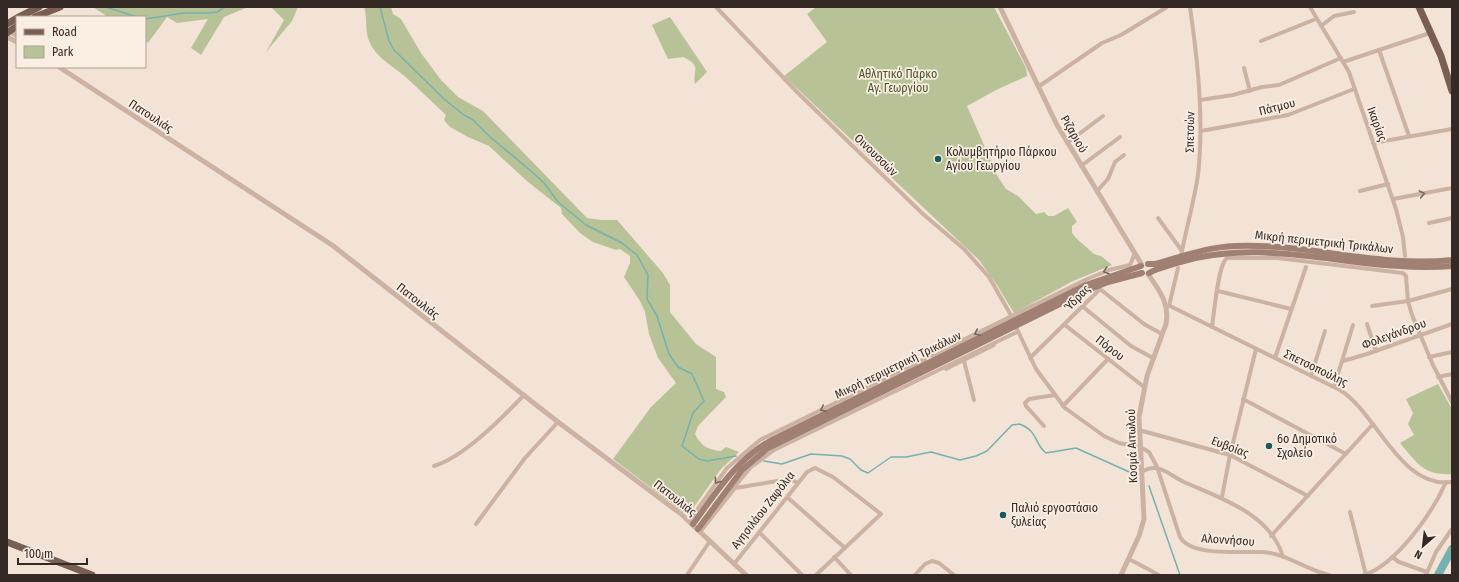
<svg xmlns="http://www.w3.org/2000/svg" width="1459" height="582" font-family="'Fira Sans Condensed',sans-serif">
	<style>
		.green { fill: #b7c396 }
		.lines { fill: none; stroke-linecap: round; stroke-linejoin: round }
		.stream { stroke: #73b2b0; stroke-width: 1.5 }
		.river { stroke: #73b2b0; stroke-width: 8 }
		.minor { stroke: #ccb2a2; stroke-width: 4 }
		.tertiary { stroke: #ccb2a2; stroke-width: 5 }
		.secondary { stroke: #9f8073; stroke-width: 6 }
		.primary { stroke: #795e54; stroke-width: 7 }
		.oneway { stroke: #79675d }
		.poi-dot { fill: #175a5a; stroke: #faeee3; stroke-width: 1.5 }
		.labels { text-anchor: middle; stroke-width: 3.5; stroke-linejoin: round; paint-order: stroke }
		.park-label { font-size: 12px; fill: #485627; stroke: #faeee3 }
		.street-label { font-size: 12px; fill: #352925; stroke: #faeee3 }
		.poi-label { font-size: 12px; fill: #352925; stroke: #faeee3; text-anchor: start }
	</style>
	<rect width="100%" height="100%" fill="#f3e3d6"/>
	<g class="green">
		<path d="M93,7H248L224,17L201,55L191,48L208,19L177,23L167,17L148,43L145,41V17H108Z"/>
		<path d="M271,7H298L292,21L266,52L284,20Z"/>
		<path d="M364,7H391L393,14L401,19L421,53L441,80L458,97L483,111L587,218L601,220H617L663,273L670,285V312L696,344L716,357V389L724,392L726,397L698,426L695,434C701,446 708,450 721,451L726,447L739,452L721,469L691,511L683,512L613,459L651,407L676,383L658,358L649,334L645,312L640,301L624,277L630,263V256L620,249L616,250L593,242L580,233L562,214L561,208L528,182L489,146L468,137L450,127L444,120L446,115C434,104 422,92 410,81C398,69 377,59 370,43C364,31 368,19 364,7Z"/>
		<path d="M816,7H994L1026,68L1027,76L996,90L967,106L998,177L1006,189L1018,196L1036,214L1044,212L1048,216H1054L1068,208L1077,222L1072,226V233L1076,238L1094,254L1101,256L1112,265L1073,281L1014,313L997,285L979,260L784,76L827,42L807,14Z"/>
		<path d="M670,17L707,72L695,84C692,70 703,66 683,57L668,59L652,25Z"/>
		<path d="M1438,384L1452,409V474C1424,476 1417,463 1400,443L1414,435L1408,424L1413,413L1406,399Z"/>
	</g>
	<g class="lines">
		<g class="stream">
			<path d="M106,7L137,17"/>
			<path d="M380,7L389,41L394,50L444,99L464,115L473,120L489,136L531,171L545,184L558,202L586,225L622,243L637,255L648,275L647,299L657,316L669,354L678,367L692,374L704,401L693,413L682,446L699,459L707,461L736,456"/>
			<path d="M145,19L184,13H209L217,12L225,7"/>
			<path d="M764,461L782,464L811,454L842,456L850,459L861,470L868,473L891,457H906L931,452L960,460L976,456L987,451L1012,425L1019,424C1038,430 1034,444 1046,453L1076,448L1136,475"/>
			<path d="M1149,486L1180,575"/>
		</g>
		<path class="river" d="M1438,575L1452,549"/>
		<g class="minor">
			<path d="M716,7L798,93L923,214L964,249L989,277L1012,317"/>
			<path d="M1310,7L1349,72L1396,209L1403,237L1405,256"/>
			<path d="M1321,26L1334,16L1354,12"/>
			<path d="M1261,41L1316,19"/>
			<path d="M1379,50L1409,136"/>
			<path d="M1343,62L1430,33"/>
			<path d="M1244,68L1250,91"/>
			<path d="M1038,87L1102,43L1121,35L1167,7"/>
			<path d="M1200,100L1233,95L1262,87L1279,85L1341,58"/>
			<path d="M1201,131L1288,115L1354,89"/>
			<path d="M1067,143L1103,116"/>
			<path d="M1373,143L1452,129"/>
			<path d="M1081,166L1120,137"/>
			<path d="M1097,191L1108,179L1115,162L1124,155"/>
			<path d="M1360,191L1388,184"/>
			<path d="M1393,199L1452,188"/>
			<path d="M1158,218L1182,251"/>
			<path d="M1429,223L1452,218"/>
			<path d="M1181,256C1186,229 1194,202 1198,175C1204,119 1198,63 1190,7"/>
			<path d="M1218,291L1291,309"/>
			<path d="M1082,306L1131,346L1153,358"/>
			<path d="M1169,306L1178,268"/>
			<path d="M1170,306L1340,390C1378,414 1400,489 1452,482"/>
			<path d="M1372,306L1408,301L1452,289"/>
			<path d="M1367,324L1376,351"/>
			<path d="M1065,325L1144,387"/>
			<path d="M1016,327L1036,369L1065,408L1104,436L1119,443L1140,447L1149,452L1157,467L1180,537C1191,557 1242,551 1262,552C1286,553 1306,570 1329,575"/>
			<path d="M1212,327C1214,314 1218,264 1227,258H1277L1403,273L1406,276L1408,301L1412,315L1433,365L1452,402"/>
			<path d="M1429,357L1452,352"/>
			<path d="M1030,358L1100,289L1144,324L1162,334"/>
			<path d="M1275,358L1306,267"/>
			<path d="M964,361L974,400"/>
			<path d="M1343,361L1367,354L1452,324"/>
			<path d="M946,369L994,345"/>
			<path d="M1311,376L1325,331"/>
			<path d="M1438,377L1452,374"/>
			<path d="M1334,387L1353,325"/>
			<path d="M1243,399L1346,454"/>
			<path d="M1063,406L1108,359"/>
			<path d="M1044,426L1026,406L1025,403L1029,399L1055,395"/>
			<path d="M1139,430L1230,455L1308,496"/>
			<path d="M434,466C464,457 502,418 524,395"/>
			<path d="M1143,471C1159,462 1169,475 1184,482C1220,498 1271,514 1283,557"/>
			<path d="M732,490L750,468L774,450L1017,332"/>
			<path d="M787,497L845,548"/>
			<path d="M1222,497L1230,455L1256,349"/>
			<path d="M1350,512L1366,575"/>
			<path d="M689,521L727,468L760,440L1085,280L1109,270L1130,265L1135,253"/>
			<path d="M476,524L525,458L558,422"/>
			<path d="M700,532L735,488L790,479L798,483"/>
			<path d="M759,532L802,575"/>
			<path d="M1271,536L1373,424"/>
			<path d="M834,557L851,575"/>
			<path d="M1392,557L1399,562L1427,572"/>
			<path d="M1129,559L1159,575"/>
			<path d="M734,564L807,472L815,468L833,477L881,514L816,575"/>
			<path d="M687,575L710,541"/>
			<path d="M915,575L925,564L932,561L939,563L954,575"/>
			<path d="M1364,575C1396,565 1433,512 1446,482"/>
			<path d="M1426,575L1436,552L1452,529"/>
		</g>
		<g class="tertiary">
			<path d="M1000,7L1057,125L1142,265"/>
			<path d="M8,30L17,36"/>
			<path d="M7,37L17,42"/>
			<path d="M59,67L332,245L558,422L681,514L746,575"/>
			<path d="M1121,575L1139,536L1144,519L1139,417L1147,376L1166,324C1170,303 1159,290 1148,274"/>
		</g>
		<g class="secondary">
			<path d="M1148,264H1155C1181,257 1207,247 1235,246C1307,243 1379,268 1452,260"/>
			<path d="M1149,273C1158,268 1168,266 1177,263C1268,234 1360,274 1452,266"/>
			<path d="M693,524C716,493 735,461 770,441L1086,285L1141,266"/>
			<path d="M698,529L742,470L768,448L1088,290L1108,282L1142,273"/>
		</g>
		<g class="primary">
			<path d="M1419,7L1441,56L1452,91"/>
			<path d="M19,17L39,7"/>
			<path d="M35,17L60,7"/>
			<path d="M7,24L17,18"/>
			<path d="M7,33L17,26"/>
			<path d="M7,542L92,575"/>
		</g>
	</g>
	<defs><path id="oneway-chevron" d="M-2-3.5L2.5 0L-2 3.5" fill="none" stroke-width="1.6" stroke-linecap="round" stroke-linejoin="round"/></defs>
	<g class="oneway">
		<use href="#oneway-chevron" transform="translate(1422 194) rotate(-11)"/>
		<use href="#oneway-chevron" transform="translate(1106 271) rotate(161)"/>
		<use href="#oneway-chevron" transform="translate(977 333) rotate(155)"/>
		<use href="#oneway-chevron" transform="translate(823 409) rotate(154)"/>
		<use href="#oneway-chevron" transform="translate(717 481) rotate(127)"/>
	</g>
	<g class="poi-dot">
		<circle cx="938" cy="159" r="4"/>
		<circle cx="1269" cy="446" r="4"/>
		<circle cx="1003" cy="515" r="4"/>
	</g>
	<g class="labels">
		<g class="park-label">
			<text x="898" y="78">Αθλητικό Πάρκο<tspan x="898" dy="14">Αγ. Γεωργίου</tspan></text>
		</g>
		<g class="street-label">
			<text transform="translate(1277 107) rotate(-14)" y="4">Πάτμου</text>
			<text transform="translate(151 116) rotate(33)" y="4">Πατουλιάς</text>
			<text transform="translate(1377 124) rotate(70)" y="4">Ικαρίας</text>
			<text transform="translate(1190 132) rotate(-89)" y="4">Σπετσών</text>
			<text transform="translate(1074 134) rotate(60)" y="4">Ριζαριού</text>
			<text transform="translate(876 155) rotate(44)" y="4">Οινουσσών</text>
			<text transform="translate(1324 242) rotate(6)" y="4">Μικρή περιμετρική Τρικάλων</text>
			<text transform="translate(1077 298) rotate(-46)" y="4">Ύδρας</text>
			<text transform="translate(418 301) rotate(38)" y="4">Πατουλιάς</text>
			<text transform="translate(1394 334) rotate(-20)" y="4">Φολεγάνδρου</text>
			<text transform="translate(1110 348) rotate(38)" y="4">Πόρου</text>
			<text transform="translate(898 365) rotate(-26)" y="4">Μικρή περιμετρική Τρικάλων</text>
			<text transform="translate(1316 368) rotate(26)" y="4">Σπετσοπούλης</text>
			<text transform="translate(1132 446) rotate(-92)" y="4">Κοσμά Αιτωλού</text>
			<text transform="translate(1230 447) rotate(21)" y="4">Ευβοίας</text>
			<text transform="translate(675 498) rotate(38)" y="4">Πατουλιάς</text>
			<text transform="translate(763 510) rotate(-52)" y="4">Αγησιλάου Ζαφόλια</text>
			<text transform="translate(1228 540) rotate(4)" y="4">Αλοννήσου</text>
		</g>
		<g class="poi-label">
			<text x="946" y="156">Κολυμβητήριο Πάρκου<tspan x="946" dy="14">Αγίου Γεωργίου</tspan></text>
			<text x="1277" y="443">6ο Δημοτικό<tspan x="1277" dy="14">Σχολείο</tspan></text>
			<text x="1011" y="512">Παλιό εργοστάσιο<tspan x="1011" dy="14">ξυλείας</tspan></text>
		</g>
	</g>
	<rect width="1459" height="582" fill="none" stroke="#352925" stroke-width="16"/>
	<rect x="16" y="16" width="130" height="52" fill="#faeee3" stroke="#ab9f97"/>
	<rect x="24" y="29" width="20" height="6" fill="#795e54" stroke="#ab9f97"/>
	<text x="52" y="36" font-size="12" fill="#352925">Road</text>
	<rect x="24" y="46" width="20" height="12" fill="#b7c396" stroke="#ab9f97"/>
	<text x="52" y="56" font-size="12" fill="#352925">Park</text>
	<g transform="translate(1423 546) rotate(208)" stroke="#faeee3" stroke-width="3" paint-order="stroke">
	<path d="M0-3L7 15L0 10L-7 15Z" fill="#352925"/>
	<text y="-6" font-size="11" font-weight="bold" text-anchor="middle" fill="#352925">N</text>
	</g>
	<path d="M18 558v6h69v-6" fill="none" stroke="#352925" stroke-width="2"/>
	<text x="24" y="558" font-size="12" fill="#352925" stroke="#faeee3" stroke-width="3" paint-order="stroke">100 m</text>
</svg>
